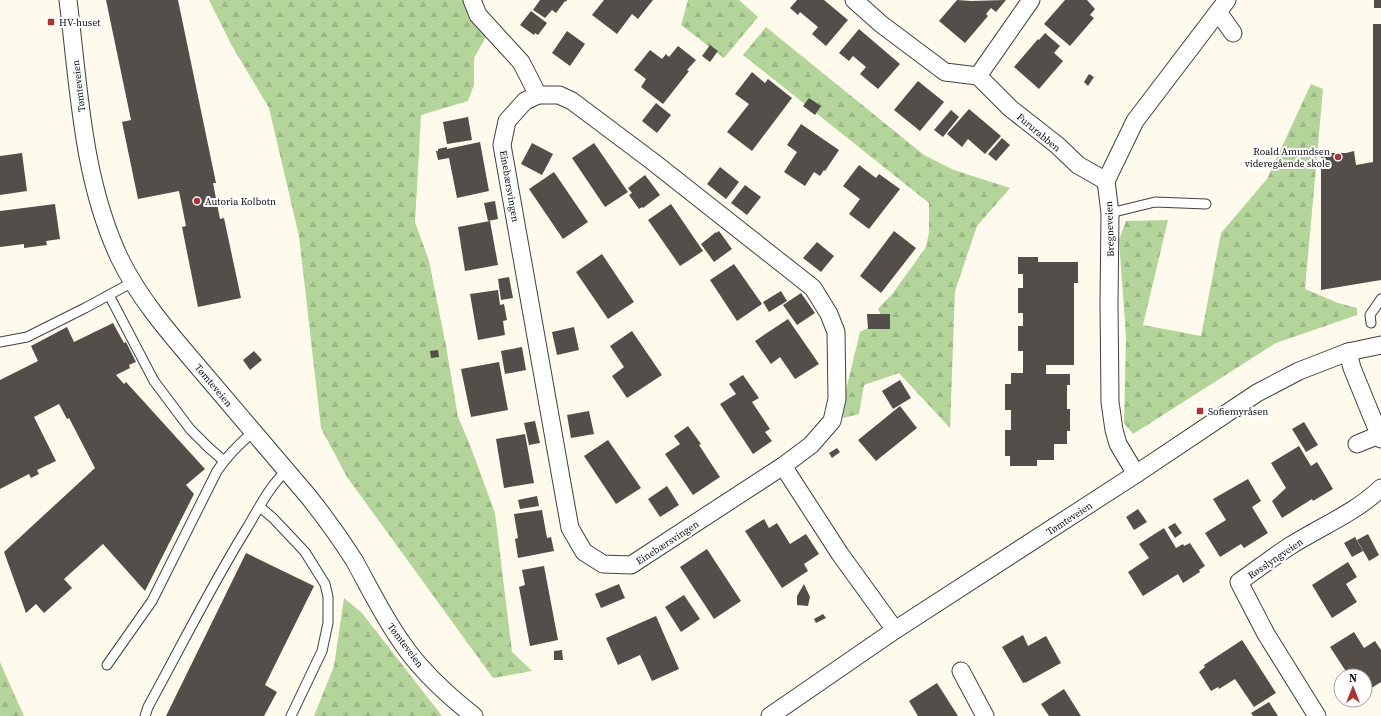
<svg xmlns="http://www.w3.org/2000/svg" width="1381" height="716" font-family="'Source Serif 4',serif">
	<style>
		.forest { fill: url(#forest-firs) }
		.building { fill: #544e4a }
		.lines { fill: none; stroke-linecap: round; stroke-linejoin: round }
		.lane-casing { stroke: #404040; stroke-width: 11 }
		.street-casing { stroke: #404040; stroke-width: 19 }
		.lane { stroke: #fff; stroke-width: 9 }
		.street { stroke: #fff; stroke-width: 17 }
		.poi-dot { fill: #b22f32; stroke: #fff; stroke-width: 1.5 }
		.labels { text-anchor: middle; stroke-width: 4; stroke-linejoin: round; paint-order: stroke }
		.poi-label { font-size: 10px; fill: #0d0d0d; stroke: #fff; text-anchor: start }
		.street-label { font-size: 10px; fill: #0d0d0d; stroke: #fff }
	</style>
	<defs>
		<pattern id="forest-firs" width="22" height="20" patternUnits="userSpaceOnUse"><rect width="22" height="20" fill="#b3d59a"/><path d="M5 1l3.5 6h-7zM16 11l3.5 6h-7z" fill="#99b684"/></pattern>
	</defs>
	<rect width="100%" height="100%" fill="#fefbed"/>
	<g class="forest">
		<path d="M209,0H464L473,22L486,37L474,58V85L468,101L421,115L415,222L429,261L446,346L458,417L470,445L495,513L512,652L532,671L493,678L347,477L321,428L299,236L269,108L231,44Z"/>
		<path d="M688,0H739L758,17L724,58L681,25Z"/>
		<path d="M766,27L924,155L954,170L1010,188L977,226L955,291L950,428L899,373L864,385L859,414L843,418L846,390L860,332L883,320L878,309L893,293L926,247L929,232V203L743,55Z"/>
		<path d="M1311,84L1323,89L1305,289L1338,303L1357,308V315L1276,343L1133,434L1124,423L1126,336L1119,240L1126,221L1168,220L1143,325L1201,336L1221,233L1267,179Z"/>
		<path d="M344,598L362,613L442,716H314L334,666Z"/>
		<path d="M0,662L24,716H0Z"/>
	</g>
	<g class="building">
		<path d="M106,0H178L216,183H213L220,219L224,218L241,298L198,307L182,227L186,226L179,191L138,199L122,122L131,120Z"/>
		<path d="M540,0H567L566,2L565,1L556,13L552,10L545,18L533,10Z"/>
		<path d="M604,0H653L638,19L632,14L617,34L592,15Z"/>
		<path d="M797,0H824L848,20L826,46L812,34L818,27L800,12L798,15L790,8Z"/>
		<path d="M957,0L971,1L1006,0L996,12L991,8L986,14L988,16L965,43L939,21Z"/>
		<path d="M1065,0H1087L1095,9L1090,15L1094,18L1070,46L1044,24Z"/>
		<rect x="1374" y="0" width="7" height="8"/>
		<path d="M531,11L547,23L538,35L535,33L534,35L520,25Z"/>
		<path d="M1373,24H1381V280L1321,290V153H1346L1354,151L1356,165L1373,162Z"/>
		<path d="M859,29L900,64L878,89L860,74L866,67L853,56L849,61L839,53Z"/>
		<path d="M567,31L585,44L570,66L552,53Z"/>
		<path d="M1045,33L1060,46L1054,53L1063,61L1039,89L1014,67L1038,39L1039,40Z"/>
		<path d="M710,45L718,51L710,62L702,56Z"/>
		<path d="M678,46L696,60L687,70L689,71L663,104L641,87L646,79L634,70L650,50L662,59L666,54L669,57Z"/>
		<path d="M752,72L765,83L768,79L792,98L752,151L727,132L749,104L735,94Z"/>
		<path d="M1089,74L1094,77L1088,86L1084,82Z"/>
		<path d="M918,81L944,102L920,131L894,110Z"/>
		<path d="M809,98L821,106L815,115L803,106Z"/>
		<path d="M656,103L671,115L657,133L642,121Z"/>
		<path d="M969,109L1001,136L985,154L968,139L962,147L947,134Z"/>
		<path d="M951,110L959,117L943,137L934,130Z"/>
		<path d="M468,117L472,140L447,144L443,122Z"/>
		<path d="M801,124L839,150L825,171L824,170L820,176L814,172L805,186L784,172L797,152L787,145Z"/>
		<path d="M1002,138L1010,145L996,161L988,154Z"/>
		<path d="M480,142L489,191L457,198L449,158L438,160L436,151H438V149L447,147V149Z"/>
		<path d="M532,143L553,154L542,175L521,164Z"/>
		<path d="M594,143L628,192L605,207L572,158Z"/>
		<path d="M22,153L27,191L0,195V156Z"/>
		<path d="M859,165L876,178L879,174L900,189L869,229L849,214L860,199L843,186Z"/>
		<path d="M720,167L739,182L726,199L707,184Z"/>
		<path d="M554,172L588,222L563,239L529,189Z"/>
		<path d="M645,175L660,195L643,208L642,207L639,209L629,195L632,193L628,188Z"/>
		<path d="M745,185L761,197L747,215L731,203Z"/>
		<path d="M495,201L498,219L488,221L484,203Z"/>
		<path d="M55,204L60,239L46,241L47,245L24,248V244L0,247V211Z"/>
		<path d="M671,204L703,251L680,266L648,220Z"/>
		<path d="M490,221L498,265L465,271L458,227Z"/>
		<path d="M719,231L732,249L714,262L701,244L716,232V233Z"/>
		<path d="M894,231L916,248L881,293L860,276Z"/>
		<path d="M817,242L834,256L821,272L803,258Z"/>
		<path d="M602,254L634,302L608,319L576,272Z"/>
		<path d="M1018,257H1038V262H1078V283H1074V365H1046V374H1070V385H1067V409H1070V431H1067V444H1054V460H1037V466H1010V456H1005V430H1011V410H1005V384H1011V373H1023V351H1018V326H1023V313H1018V288H1023V274H1018Z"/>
		<path d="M734,264L762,304L737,321L710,280Z"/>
		<path d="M509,277L513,298L501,300L498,279Z"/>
		<path d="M498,290L500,305L504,304L507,320L503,321L505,335L478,340L470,294Z"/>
		<path d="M781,291L787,301L769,312L763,302Z"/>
		<path d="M801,293L815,313L797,325L783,305Z"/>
		<path d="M867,314H890V329H868Z"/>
		<path d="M788,319L819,364L795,379L780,357L771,364L755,341Z"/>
		<path d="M113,323L124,343L126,342L136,362L129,365L130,368L116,375L124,384L126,382L205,469L186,485L194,494L145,591L103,544L64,579L72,588L44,613L36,604L26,613L4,552L95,468L69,418L67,419L59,404L34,417L56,461L37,470L39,474L31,478L29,474L0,489V380L38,361L31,346L67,327L74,342Z"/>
		<path d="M574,327L579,350L557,355L552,332Z"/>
		<path d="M632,331L662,375L627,398L612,376L624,367L610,346Z"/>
		<path d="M522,347L526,370L505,374L501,351Z"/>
		<path d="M438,350L439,357L431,358L430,351Z"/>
		<path d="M254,351L262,360L250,370L243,360Z"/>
		<path d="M499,362L508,410L471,417L461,369Z"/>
		<path d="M743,375L759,398L752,402L770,429L765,432L772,441L753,454L720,404L736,394L729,384Z"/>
		<path d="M900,380L911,398L893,409L882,391Z"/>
		<path d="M900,406L917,428L876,461L858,440Z"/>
		<path d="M589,411L594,434L571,438L567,415Z"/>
		<path d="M535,421L540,443L529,445L524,423Z"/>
		<path d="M1304,422L1318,445L1306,452L1292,429Z"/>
		<path d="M688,426L701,444L699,445L720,477L693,495L665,454L680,444L674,436Z"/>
		<path d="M525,434L534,483L504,488L496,439Z"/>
		<path d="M608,440L641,488L616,504L584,456Z"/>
		<path d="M1299,446L1311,466L1317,462L1333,489L1313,501L1312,499L1282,518L1272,501L1286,488L1271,463Z"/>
		<path d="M837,448L840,452L832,458L829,453Z"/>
		<path d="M1248,479L1261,501L1252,507L1268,533L1244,548L1241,544L1220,557L1205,533L1226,520L1213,499Z"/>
		<path d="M667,486L679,505L660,517L648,499Z"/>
		<path d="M537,496L539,506L520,509L518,500Z"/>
		<path d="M1138,509L1147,522L1134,530L1126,517Z"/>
		<path d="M542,510L547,538L551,537L554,551L518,558L515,539L518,538L514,514Z"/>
		<path d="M764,519L769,528L777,523L790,544L806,534L819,554L804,564L808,571L782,588L745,531Z"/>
		<path d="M1175,523L1182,533L1175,538L1168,527Z"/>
		<path d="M1164,528L1176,548L1183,544L1184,546L1190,543L1205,566L1199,570L1200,572L1183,583L1178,574L1143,596L1128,572L1149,558L1139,544Z"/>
		<path d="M1368,534L1379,555L1369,561L1357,540Z"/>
		<path d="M1355,537L1363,551L1352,557L1344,543Z"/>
		<path d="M707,549L741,601L714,619L680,567Z"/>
		<path d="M246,553L314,586L265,685L277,692L264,716H166Z"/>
		<path d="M1348,562L1357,577L1346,584L1357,602L1332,618L1312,585Z"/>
		<path d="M544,566L558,640L530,646L519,587L525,585L522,570Z"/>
		<path d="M619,584L625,598L601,608L595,594Z"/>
		<path d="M804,584L810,597L808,606L797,605V596Z"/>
		<path d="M684,595L700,619L681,632L665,607Z"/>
		<path d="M823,614L826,618L816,623L814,619Z"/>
		<path d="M656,616L679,669L652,681L640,655L618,665L606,638Z"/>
		<path d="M1354,632L1364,648L1375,641L1381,650V682L1365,692V676H1349L1330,647Z"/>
		<path d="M1023,635L1028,646L1046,636L1061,663L1025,683V682L1023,683L1002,647Z"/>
		<path d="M1242,640L1276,693L1254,707L1235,679L1219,689L1218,687L1211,691L1199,672L1205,667L1204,665Z"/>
		<path d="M562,650L563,660H554V651Z"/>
		<path d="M937,683L958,716H918L909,701Z"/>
		<path d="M1064,689L1081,716H1049L1041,704Z"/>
		<path d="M1269,702L1278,716H1253L1251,713Z"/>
	</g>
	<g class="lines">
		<g class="lane-casing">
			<g id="lane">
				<path d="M1110,213L1155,202L1206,204"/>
				<path d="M109,295L154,381L190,429L209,448L224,461"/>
				<path d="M1371,323L1370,315L1381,299"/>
				<path d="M0,342L27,337L85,308L133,282"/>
				<path d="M260,507L273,518L305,552L325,584L328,597V623L322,651L291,716"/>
				<path d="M107,665L152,601L217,471C227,456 239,444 253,432"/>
				<path d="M145,716L148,707C181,647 211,586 247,528C259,508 269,487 286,471"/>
			</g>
		</g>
		<g class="street-casing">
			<g id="street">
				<path d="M68,0C79,87 82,179 120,259C140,300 171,335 200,369C236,411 272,454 308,496C324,516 340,538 354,560C369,587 382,614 400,640C419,669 446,694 474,716"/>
				<path d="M472,0L478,15L521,62L538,95"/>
				<path d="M854,0L881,24L945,72L978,76L1010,108L1057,145L1078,165L1106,181"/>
				<path d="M1218,12L1233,33"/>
				<path d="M978,76L1031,0"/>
				<path d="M538,95H559L572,101L652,161L813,288L829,314L836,332L837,399L832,421L811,445L783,466L631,565L603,564L584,552L570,528L566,506L502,145L507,121L525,101Z"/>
				<path d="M1348,352L1352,368L1381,439"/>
				<path d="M1357,444L1379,435"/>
				<path d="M783,466L840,554L895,630"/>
				<path d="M1136,474L1118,444L1114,430L1110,402L1109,303L1110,213L1106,181L1135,121L1227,0"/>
				<path d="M961,671L985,716"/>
				<path d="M770,716L895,630L1136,474L1257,393L1299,371L1348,352L1381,345"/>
				<path d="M1317,716L1266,634L1239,582C1256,570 1273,557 1290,546C1320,527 1355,513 1381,488"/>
			</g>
		</g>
		<use href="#lane" class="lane"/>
		<use href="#street" class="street"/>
	</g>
	<g class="poi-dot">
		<rect x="47" y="18" width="8" height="8" rx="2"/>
		<circle cx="1338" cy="157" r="4"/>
		<circle cx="197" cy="201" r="4"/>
		<rect x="1196" y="407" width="8" height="8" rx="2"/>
	</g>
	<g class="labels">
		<g class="poi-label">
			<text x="59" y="26">HV-huset</text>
			<text x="1330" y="155" text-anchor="end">Roald Amundsen<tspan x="1330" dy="12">videregående skole</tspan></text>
			<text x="205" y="205">Autoria Kolbotn</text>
			<text x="1208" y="415">Sofiemyråsen</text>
		</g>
		<g class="street-label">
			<text transform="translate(78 86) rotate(-97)" y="4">Tømteveien</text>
			<text transform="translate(1039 132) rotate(40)" y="4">Fururabben</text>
			<text transform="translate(510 186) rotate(80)" y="4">Einebærsvingen</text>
			<text transform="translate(1109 229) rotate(-92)" y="4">Bregneveien</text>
			<text transform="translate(214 385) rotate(50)" y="4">Tømteveien</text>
			<text transform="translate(1069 518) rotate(-33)" y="4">Tømteveien</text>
			<text transform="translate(667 542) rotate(-33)" y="4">Einebærsvingen</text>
			<text transform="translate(1275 558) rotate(-34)" y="4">Røsslyngveien</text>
			<text transform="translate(406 645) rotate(53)" y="4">Tømteveien</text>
		</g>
	</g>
	<g transform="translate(1353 688)"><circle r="19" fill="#ffffff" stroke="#9e9e9e"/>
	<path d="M0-3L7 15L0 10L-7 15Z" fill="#b22f32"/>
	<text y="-6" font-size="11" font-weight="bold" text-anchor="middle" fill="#0d0d0d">N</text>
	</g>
</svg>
